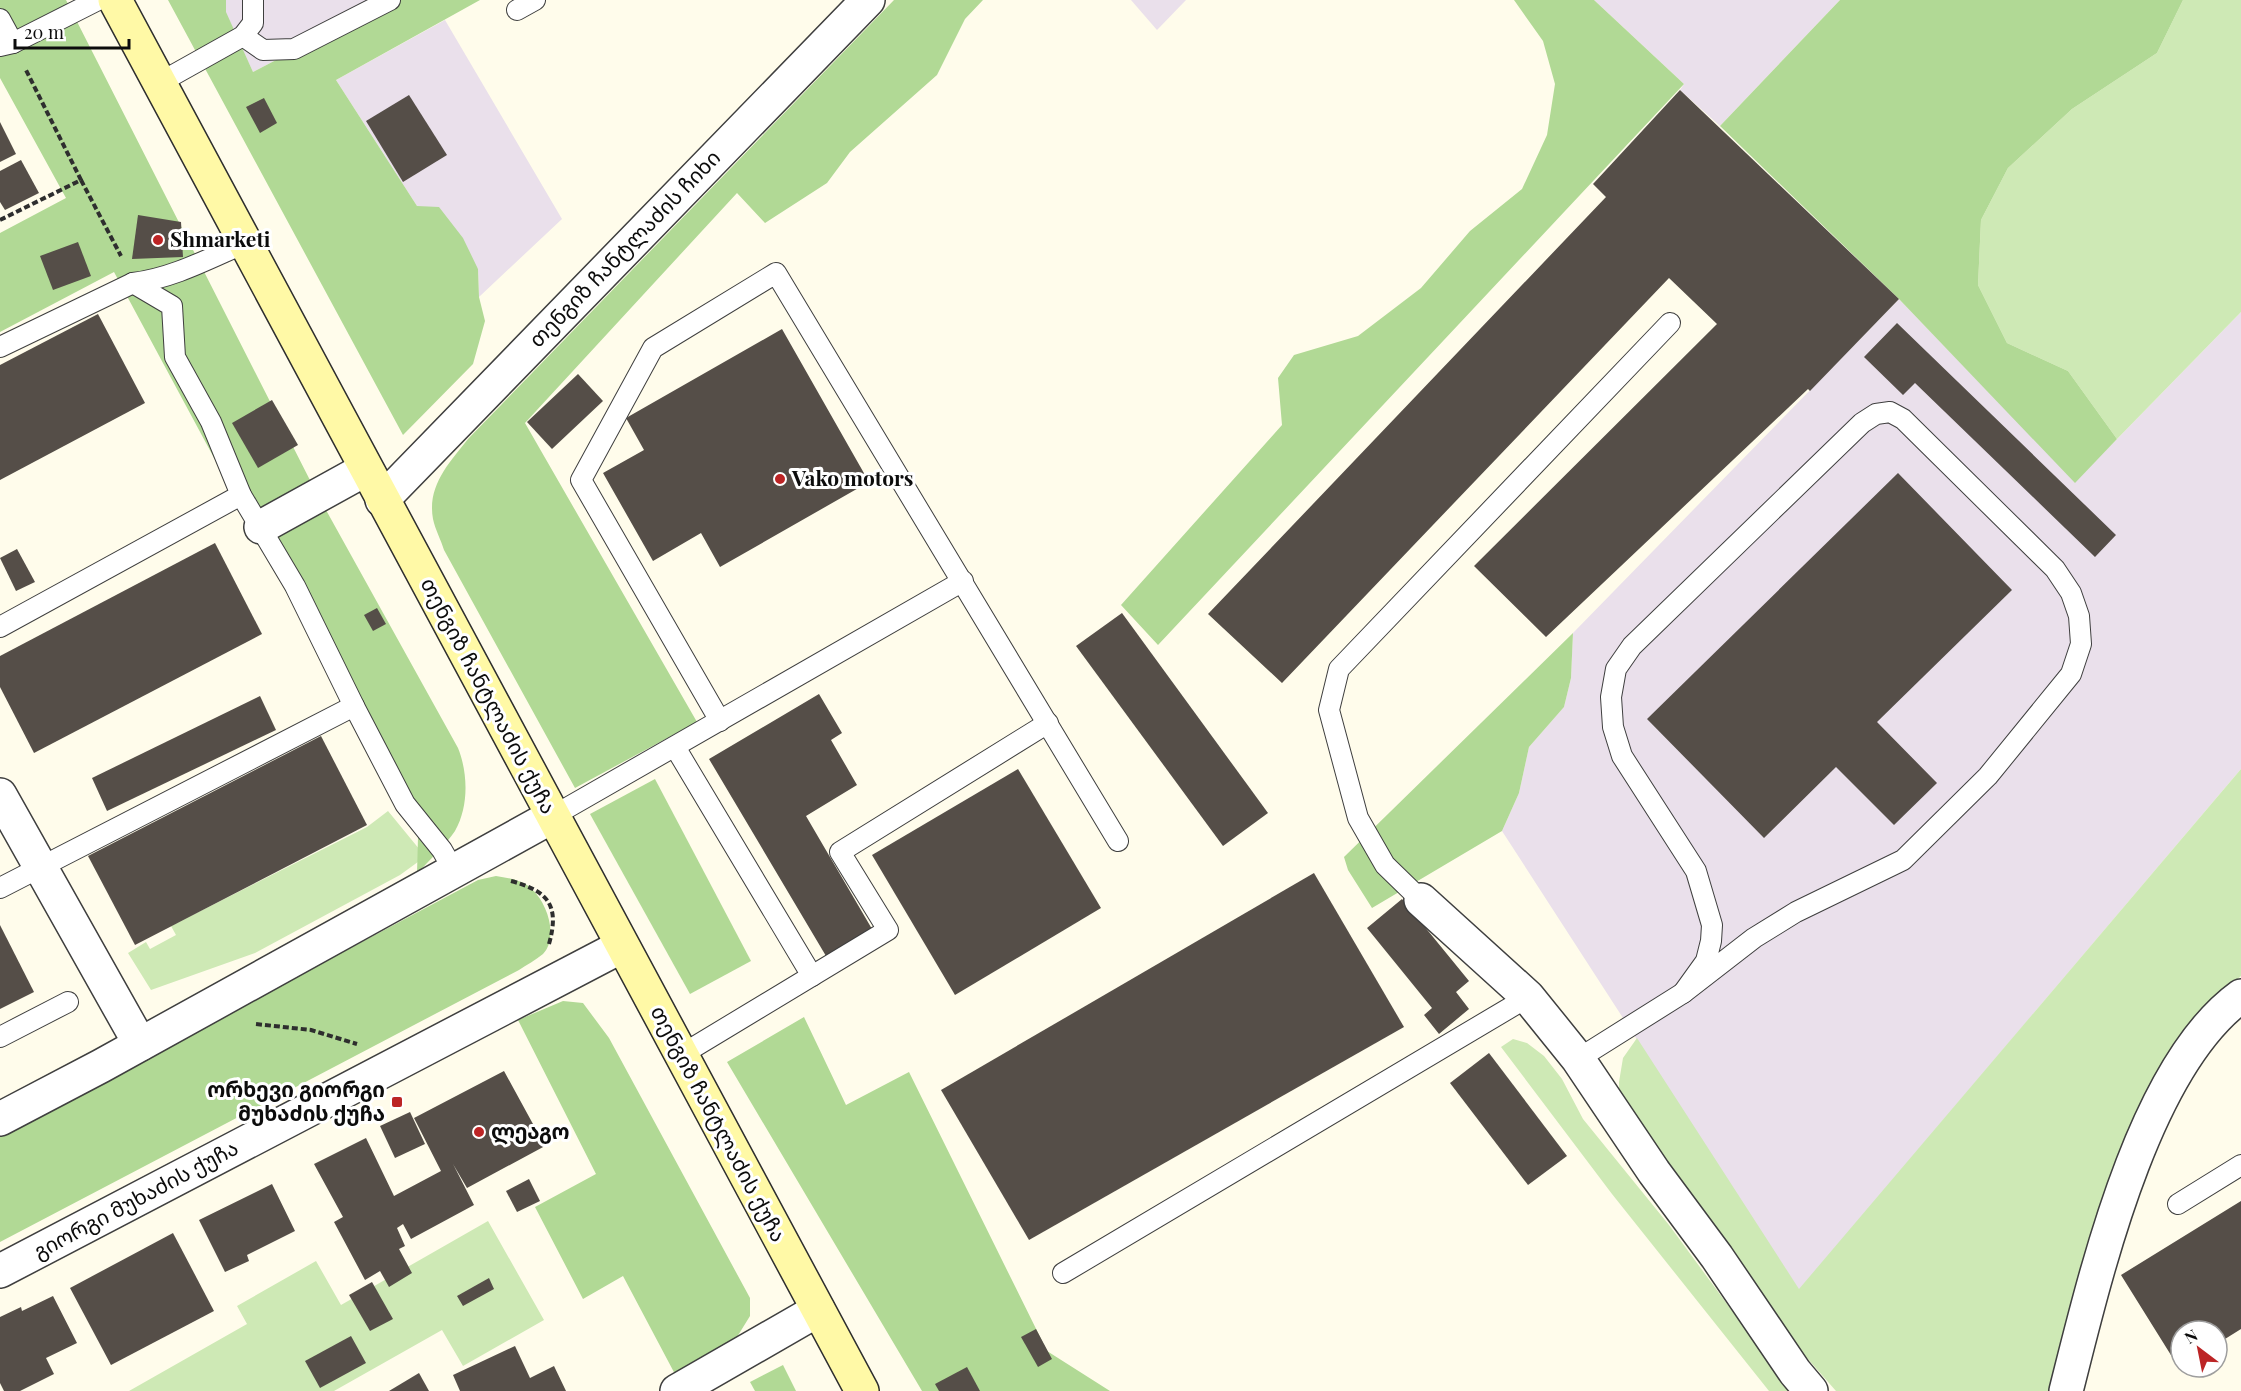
<svg xmlns="http://www.w3.org/2000/svg" width="2241" height="1391" font-family="'Playfair Display','Noto Sans Georgian',serif">
	<style>
		.industrial { fill: #eae0eb }
		.green { fill: #cee9b5 }
		.forest { fill: #b1d995 }
		.building { fill: #554e48 }
		.lines { fill: none; stroke-linecap: round; stroke-linejoin: round }
		.lane-casing { stroke: #3f3f3f; stroke-width: 22 }
		.street-casing { stroke: #3f3f3f; stroke-width: 36 }
		.secondary-casing { stroke: #2e2e2e; stroke-width: 36 }
		.path { stroke: #2e2e2e; stroke-width: 4; stroke-dasharray: 6 3; stroke-linecap: butt }
		.lane { stroke: #fff; stroke-width: 20 }
		.street { stroke: #fff; stroke-width: 33 }
		.secondary { stroke: #fff9a6; stroke-width: 33 }
		.poi-dot { fill: #bc2425; stroke: #fff; stroke-width: 2 }
		.labels { text-anchor: middle; stroke-width: 6; stroke-linejoin: round; paint-order: stroke }
		.poi-label { font-size: 21px; font-weight: bold; fill: #0c0c0c; stroke: #fff; text-anchor: start }
		.street-label { font-size: 21px; fill: #0c0c0c; stroke: #fff }
	</style>
	<rect width="100%" height="100%" fill="#fffceb"/>
	<g class="industrial">
		<path d="M226,0H391L253,72L225,12Z"/>
		<path d="M1131,0H1186L1157,30Z"/>
		<path d="M1594,0H1840L1720,126L1680,90L1684,84Z"/>
		<path d="M445,20L562,219L479,297L478,269L417,206L336,80Z"/>
		<path d="M1899,299L2075,482L2241,312V769L1799,1290L1502,831L1519,793L1529,747L1564,707L1571,678L1573,633Z"/>
	</g>
	<g class="green">
		<path d="M2183,0H2241V312L2117,439L2068,371L2007,343L1978,285L1981,220L2008,168L2072,109L2157,53Z"/>
		<path d="M2241,769V976L2192,1021L2143,1101L2081,1266L2050,1391H1836L1786,1334L1735,1252L1674,1178L1619,1099V1082L1623,1058L1637,1038L1799,1289Z"/>
		<path d="M388,811L420,850L422,859L400,875L255,953L151,990L128,953L146,942L150,949L176,935L171,926L367,827Z"/>
		<path d="M1513,1039L1527,1043L1544,1056L1562,1079L1583,1119L1669,1225L1791,1391H1769L1612,1194L1501,1047Z"/>
		<path d="M488,1221L544,1320L463,1366L442,1330L334,1391H129L247,1324L237,1306L316,1261L341,1305Z"/>
	</g>
	<g class="forest">
		<path d="M0,0H66L316,492L458,748C468,773 469,806 455,831C445,846 429,860 417,874L418,837L114,272L0,332V233L66,198L0,78Z"/>
		<path d="M168,0H226V12L253,72L391,0H480L336,80L417,206L439,207L463,238L478,269L479,297L485,321L473,364L403,435Z"/>
		<path d="M894,0H983L965,19L937,75L850,152L827,183L765,223L737,193L525,423L697,722L575,788L444,550C441,540 435,529 433,519C427,486 449,463 468,439Z"/>
		<path d="M1514,0H1594L1684,84L1158,645L1121,605L1282,425L1278,378L1294,355L1358,336L1421,288L1470,231L1522,189L1547,135L1555,84L1543,41Z"/>
		<path d="M1840,0H2183L2157,53L2072,109L2008,168L1981,220L1978,285L2007,343L2068,371L2117,439L2075,483L1899,299L1720,126Z"/>
		<path d="M1573,633L1571,678L1564,707L1529,747L1519,793L1502,831L1372,908L1348,870L1344,857Z"/>
		<path d="M655,779L751,961L690,994L590,814Z"/>
		<path d="M496,876C509,878 522,880 532,889C547,903 559,937 543,954C536,960 526,965 519,970L0,1242V1135L478,880Z"/>
		<path d="M563,1001L583,1003L609,1038L750,1298V1316L737,1337L676,1376L623,1276L583,1299L535,1207L596,1174L518,1020Z"/>
		<path d="M804,1017L846,1105L909,1072L1047,1351L1110,1391H922L727,1062Z"/>
		<path d="M783,1365L796,1391H755L750,1382Z"/>
	</g>
	<g class="building">
		<path d="M1680,90L1899,299L1810,391L1808,389L1546,637L1474,566L1717,324L1669,278L1282,683L1208,614L1606,197L1593,184Z"/>
		<path d="M409,95L447,155L403,182L366,121Z"/>
		<path d="M264,98L277,123L260,133L246,107Z"/>
		<path d="M0,122L16,154L0,162Z"/>
		<path d="M21,160L39,193L5,210L0,202V171Z"/>
		<path d="M138,215L181,222L183,257L132,259Z"/>
		<path d="M78,242L91,276L53,290L40,256Z"/>
		<path d="M98,314L145,403L0,480V365Z"/>
		<path d="M1897,323L2116,535L2095,557L1915,383L1903,395L1864,357Z"/>
		<path d="M782,329L869,482L720,567L701,533L653,561L603,473L644,450L626,418Z"/>
		<path d="M578,374L603,401L552,449L527,422Z"/>
		<path d="M272,400L298,445L258,468L232,423Z"/>
		<path d="M1898,473L2012,590L1877,722L1937,783L1894,825L1836,767L1764,838L1647,719Z"/>
		<path d="M215,543L262,634L34,753L0,687V656Z"/>
		<path d="M17,549L35,582L16,591L0,558Z"/>
		<path d="M377,608L386,624L373,631L364,615Z"/>
		<path d="M1122,613L1268,813L1223,846L1076,646Z"/>
		<path d="M819,694L842,733L831,740L857,785L806,816L872,929L826,956L709,759Z"/>
		<path d="M260,696L276,730L107,811L92,778Z"/>
		<path d="M321,736L367,825L135,945L88,856Z"/>
		<path d="M1018,769L1101,908L955,995L872,855Z"/>
		<path d="M1314,873L1404,1027L1029,1240L941,1090Z"/>
		<path d="M1402,899L1469,981L1456,992L1469,1009L1439,1034L1424,1015L1432,1008L1367,928Z"/>
		<path d="M0,925L34,992L0,1009Z"/>
		<path d="M1489,1053L1567,1156L1528,1185L1450,1083Z"/>
		<path d="M504,1071L545,1146L467,1188L453,1164L474,1205L411,1239L403,1224L397,1228L405,1246L399,1249L412,1273L389,1287L380,1271L365,1280L334,1222L343,1217L314,1164L366,1138L394,1196L441,1171L414,1118Z"/>
		<path d="M410,1112L425,1144L395,1158L380,1126Z"/>
		<path d="M529,1179L540,1201L517,1212L506,1191Z"/>
		<path d="M272,1184L295,1231L247,1255L249,1261L225,1272L199,1220Z"/>
		<path d="M2241,1201V1329L2217,1344V1331H2181V1366L2179,1368L2121,1275Z"/>
		<path d="M173,1233L214,1311L111,1365L70,1288Z"/>
		<path d="M489,1278L494,1289L463,1306L457,1296Z"/>
		<path d="M372,1282L393,1319L370,1331L349,1295Z"/>
		<path d="M53,1296L77,1343L46,1358L54,1374L20,1391H4L0,1383V1317L21,1307L22,1311Z"/>
		<path d="M1036,1329L1052,1359L1038,1367L1021,1337Z"/>
		<path d="M351,1336L366,1363L320,1388L305,1361Z"/>
		<path d="M515,1346L530,1378L554,1366L566,1391H460L453,1375Z"/>
		<path d="M967,1367L980,1391H939L935,1384Z"/>
		<path d="M419,1373L429,1391H389Z"/>
	</g>
	<g class="lines">
		<g class="lane-casing">
			<g id="lane">
				<path d="M517,10L535,0"/>
				<path d="M0,19L13,43"/>
				<path d="M243,36L263,50L294,49L390,0"/>
				<path d="M0,46L13,43L98,0"/>
				<path d="M159,83L243,36L253,23V0"/>
				<path d="M133,283L172,306L175,357L211,422L241,495L295,586L354,706L405,804L442,850L454,871"/>
				<path d="M0,347L133,283C173,278 208,259 245,243"/>
				<path d="M1890,412L1903,419L2055,569L2071,593L2079,616L2081,644L2071,674L1988,776L1903,860L1796,912L1754,938L1683,993L1706,961L1711,941L1712,925L1696,871L1622,756L1613,727L1611,697L1616,669L1632,646L1862,423L1876,414Z"/>
				<path d="M0,627L241,495"/>
				<path d="M720,721L581,480L653,348L776,273L1118,841"/>
				<path d="M675,747L812,976"/>
				<path d="M553,816L963,581"/>
				<path d="M0,888L354,706"/>
				<path d="M1421,900L1385,865L1358,818L1329,710L1339,669L1670,323"/>
				<path d="M0,1037L68,1002"/>
				<path d="M681,1055L888,930L840,852L1048,723"/>
				<path d="M1578,1059L1683,993"/>
				<path d="M2178,1204L2241,1165"/>
				<path d="M1063,1273L1528,997"/>
			</g>
		</g>
		<g class="street-casing">
			<g id="street">
				<path d="M382,500L868,0"/>
				<path d="M261,527L366,469"/>
				<path d="M0,795L140,1044"/>
				<path d="M1421,900L1528,997L1578,1059L1654,1172L1717,1257L1795,1372L1811,1391"/>
				<path d="M0,1119L101,1066L553,816"/>
				<path d="M0,1271L622,946"/>
				<path d="M677,1391L818,1310"/>
				<path d="M2066,1391C2095,1277 2143,1067 2241,996"/>
			</g>
		</g>
		<g class="secondary-casing">
			<path id="secondary" d="M115,0L862,1391"/>
		</g>
		<g class="path">
			<path d="M81,180L121,256"/>
			<path d="M0,220L81,180L25,68"/>
			<path d="M511,881C548,891 560,905 549,944"/>
			<path d="M256,1024L311,1030L357,1044"/>
		</g>
		<use href="#lane" class="lane"/>
		<use href="#street" class="street"/>
		<use href="#secondary" class="secondary"/>
	</g>
	<g class="poi-dot">
		<circle cx="158" cy="240" r="6"/>
		<circle cx="780" cy="479" r="6"/>
		<rect x="391" y="1096" width="12" height="12" rx="3"/>
		<circle cx="479" cy="1132" r="6"/>
	</g>
	<g class="labels">
		<g class="poi-label">
			<text x="170" y="247">Shmarketi</text>
			<text x="792" y="486">Vako motors</text>
			<text x="385" y="1097" text-anchor="end">ორხევი გიორგი<tspan x="385" dy="24">მუხაძის ქუჩა</tspan></text>
			<text x="491" y="1139">ლეაგო</text>
		</g>
		<g class="street-label">
			<text transform="translate(625 249) rotate(-46)" y="7">თენგიზ ჩანტლაძის ჩიხი</text>
			<text transform="translate(488 696) rotate(62)" y="7">თენგიზ ჩანტლაძის ქუჩა</text>
			<text transform="translate(718 1124) rotate(62)" y="7">თენგიზ ჩანტლაძის ქუჩა</text>
			<text transform="translate(136 1200) rotate(-28)" y="7">გიორგი მუხაძის ქუჩა</text>
		</g>
	</g>
	<g transform="translate(2199 1349) rotate(328)"><circle r="28" fill="#ffffff" stroke="#9e9e9e" stroke-width="1.5"/>
	<path d="M0-4.5L10 22L0 15L-10 22Z" fill="#bc2425"/>
	<text y="-9" font-size="16" font-weight="bold" text-anchor="middle" fill="#0c0c0c">N</text>
	</g>
	<path d="M15 39v9h114v-9" fill="none" stroke="#0c0c0c" stroke-width="3"/>
	<text x="24" y="39" font-size="18" fill="#0c0c0c" stroke="#ffffff" stroke-width="4.5" paint-order="stroke">20 m</text>
</svg>
